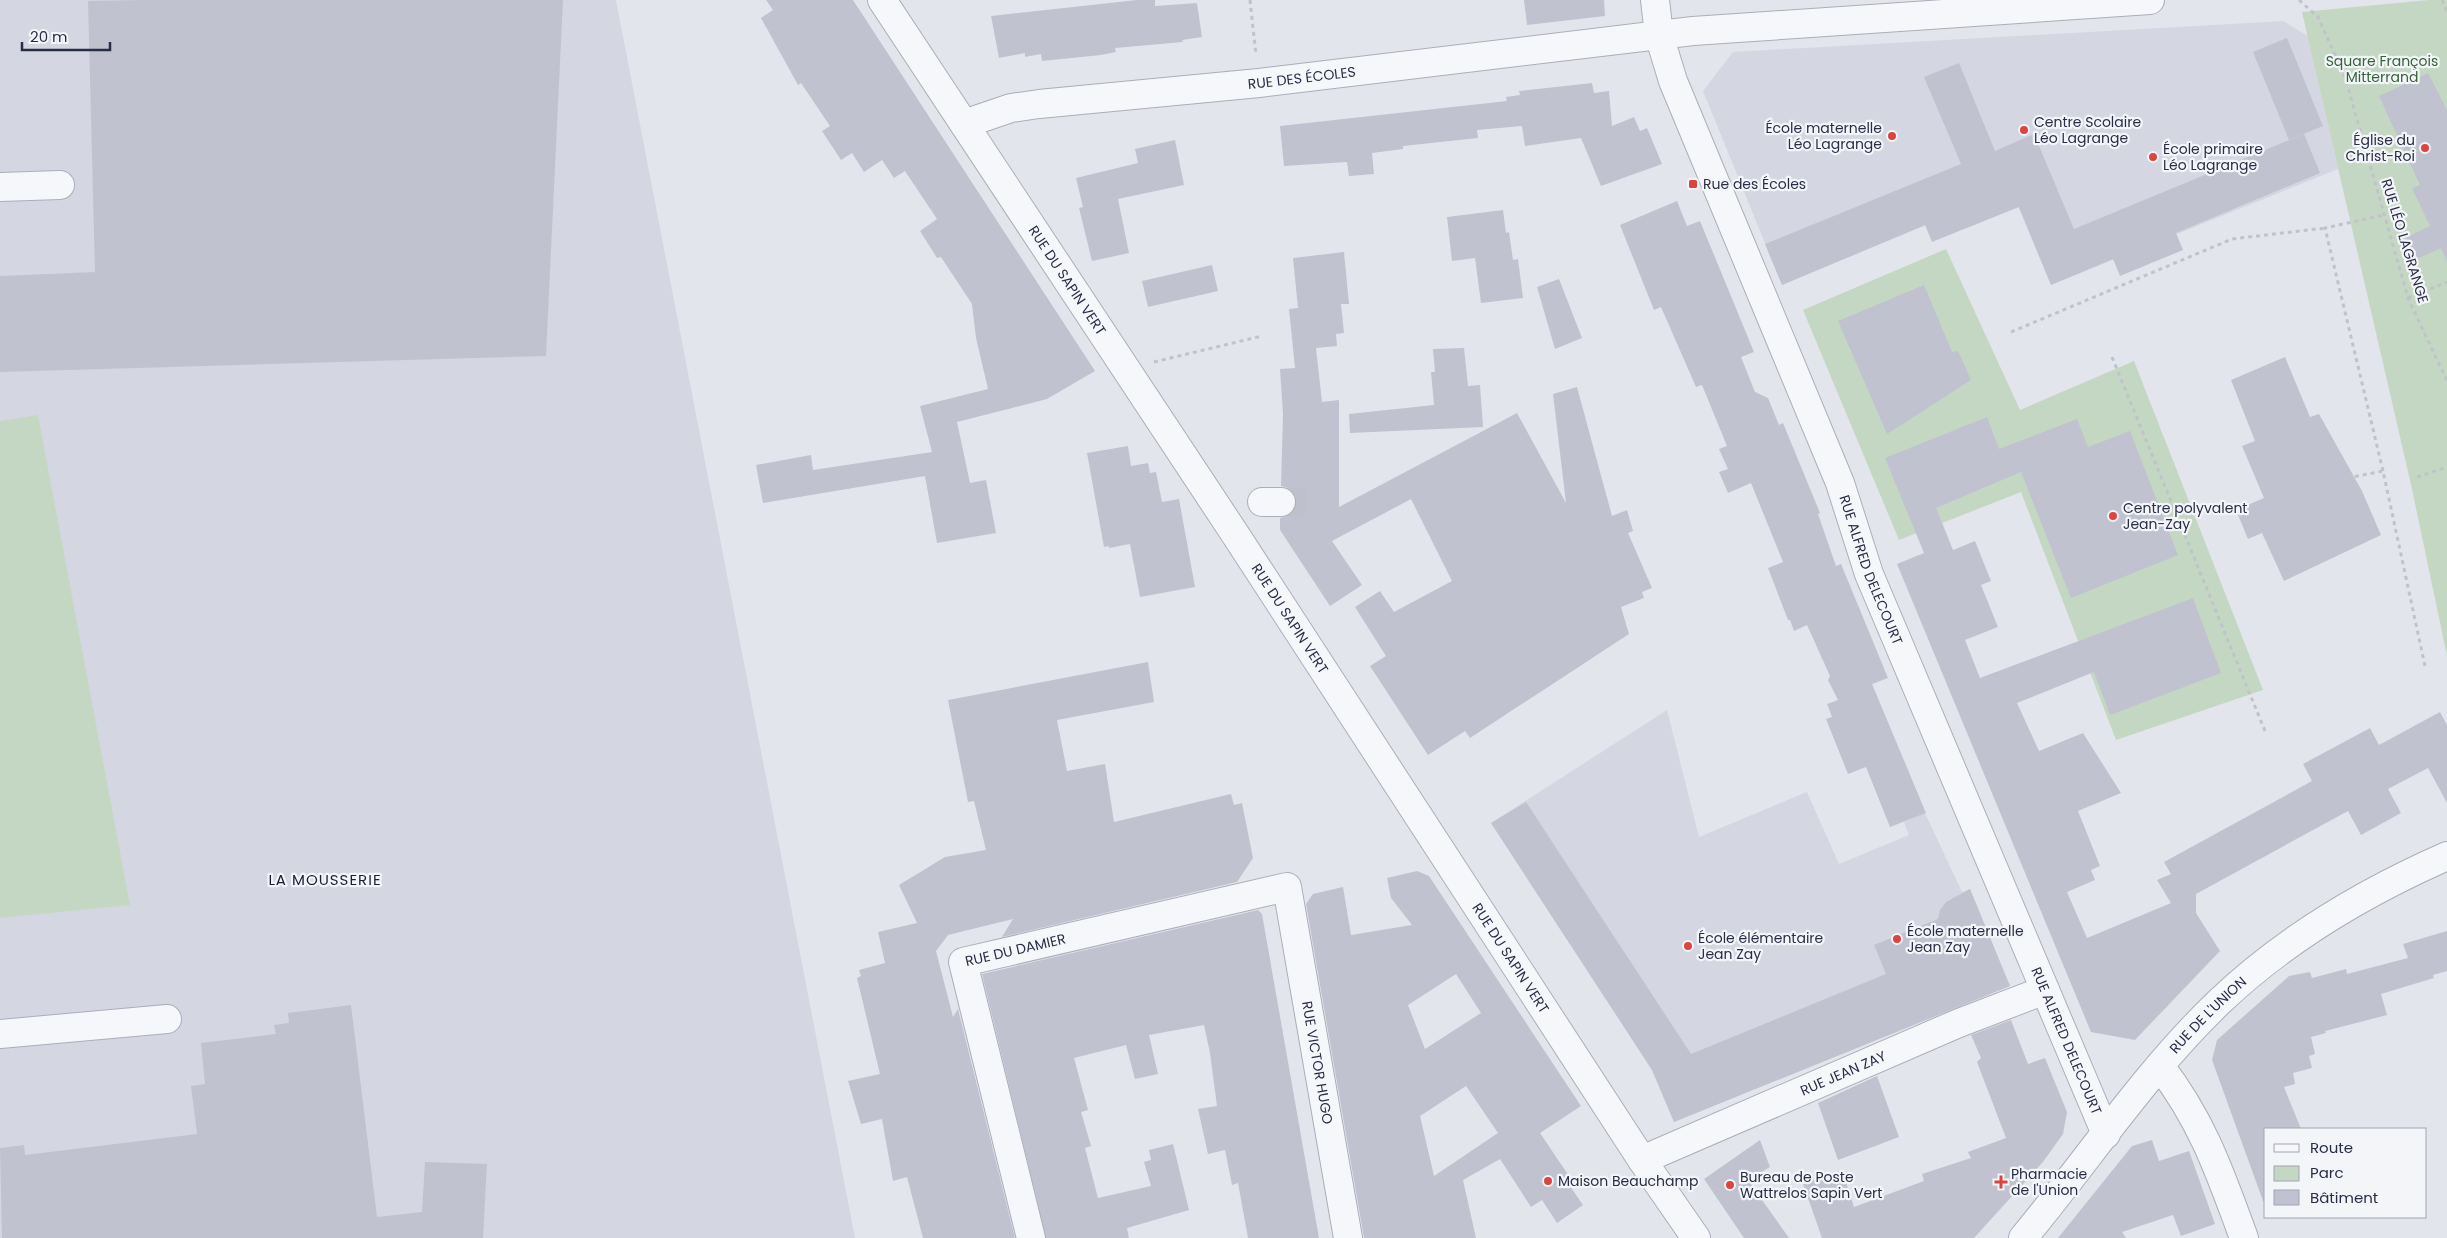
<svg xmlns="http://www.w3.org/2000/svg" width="2447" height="1238" font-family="Poppins,sans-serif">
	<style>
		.built { fill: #d4d7e2 }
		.green { fill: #c4d7c3 }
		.building { fill: #c0c2d0; fill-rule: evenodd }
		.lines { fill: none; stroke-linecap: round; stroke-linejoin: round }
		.minor-tunnel { stroke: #bec0cb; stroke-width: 28; stroke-dasharray: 28 14; stroke-linecap: butt }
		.minor-casing { stroke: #abaeba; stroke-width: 30 }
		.path { stroke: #c1c3cb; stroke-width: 3; stroke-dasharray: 4 4; stroke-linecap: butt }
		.minor { stroke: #f6f7fa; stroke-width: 28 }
		.poi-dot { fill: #db453e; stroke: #f3f5f9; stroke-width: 2 }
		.labels { text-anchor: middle; stroke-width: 4.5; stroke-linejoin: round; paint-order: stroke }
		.park-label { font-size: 14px; fill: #356435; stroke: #f3f5f9 }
		.street-label { font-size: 14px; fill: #292e47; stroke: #f3f5f9 }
		.poi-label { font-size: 14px; fill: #292e47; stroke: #f3f5f9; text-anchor: start }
		.neighbourhood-label { font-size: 15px; letter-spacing: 1px; fill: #1b1f37; stroke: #f3f5f9 }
	</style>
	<rect width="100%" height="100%" fill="#e3e5ec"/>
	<g class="built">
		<path d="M0,0H616L855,1238H0Z"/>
		<path d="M2283,21L2308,36L2338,169L2051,285L2011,190L1782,285L1703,91L1733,52Z"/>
		<path d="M1667,710L1699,837L1807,792L1839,864L1909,835L1904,822L1925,813L1962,892L1970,889L2010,986L1674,1122L1652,1070L1491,823Z"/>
	</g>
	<g class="green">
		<path d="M2429,0H2447V656L2412,489L2302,12Z"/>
		<path d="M1946,249L2020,410L2134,361L2263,690L2116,740L2021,492L1899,540L1803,310Z"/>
		<path d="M38,415L130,905L0,918V421Z"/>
	</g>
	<g class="building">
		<path d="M143,0H563L546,356L0,372V276L95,272L88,1Z"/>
		<path d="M766,0H853L1095,371L1047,399L957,422L970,483L986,480L996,533L937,543L925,476L763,503L756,465L811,455L813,470L932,452L920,406L988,389L976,338L972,304L941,257L937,258L920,231L937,219L905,171L894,178L882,160L864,172L852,153L841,160L822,131L830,126L801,83L798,85L761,18L773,10Z"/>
		<path d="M1137,0H1155V6L1197,3L1202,37L1182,40L1183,42L1115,48L1116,52L1101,55L1042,61L1041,54L1025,57V53L999,58L991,16Z"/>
		<path d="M1524,0H1604L1605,16L1527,25Z"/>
		<path d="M2287,38L2323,126L2289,140L2253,52Z"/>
		<path d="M1959,63L1995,151L2034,134L2074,229L2304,134L2320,173L2176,233L2183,250L2120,276L2113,259L2051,285L2019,207L1932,242L1925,225L1782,285L1765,244L1961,164L1924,77Z"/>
		<path d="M2428,73L2447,110V261L2441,248L2410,262L2405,238L2430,226L2412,188L2420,185L2379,96Z"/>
		<path d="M1592,83L1594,93L1609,91L1612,126L1634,117L1640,131L1647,128L1662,164L1601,186L1581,138L1525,146L1522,126L1477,130L1478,138L1403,146V149L1372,153L1374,174L1349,176L1347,162L1284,166L1280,126L1507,101L1506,97L1520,95L1519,91Z"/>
		<path d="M1175,140L1184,185L1118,199L1129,253L1092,261L1079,208L1083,207L1076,178L1138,163L1135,149Z"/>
		<path d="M1677,201L1687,226L1700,221L1754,352L1741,357L1755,392L1768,398L1779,425L1783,423L1820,513L1818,514L1836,566L1841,564L1888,678L1872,684L1926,813L1890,827L1866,767L1848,774L1826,719L1832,717L1827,704L1838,700L1828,680L1830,676L1807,625L1794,631L1790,620H1788L1768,568L1783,562L1751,483L1728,493L1719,472L1728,469L1719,449L1727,446L1702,385L1696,387L1661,307L1654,310L1620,225Z"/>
		<path d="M1503,210L1506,233L1509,232L1513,260L1518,259L1523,298L1481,303L1475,258L1452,261L1447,217Z"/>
		<path d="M1344,252L1349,304H1341L1344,333L1336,334L1337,346L1316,348L1322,402L1339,400V507L1517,413L1566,503L1553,394L1577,387L1612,516L1627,510L1633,531L1628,533L1652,588L1642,592L1644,598L1621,607L1629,634L1470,738L1465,731L1428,755L1370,666L1386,656L1355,607L1380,591L1394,612L1452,581L1411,499L1332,541L1362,585L1330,606L1280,530V518L1289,515L1295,509L1297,502L1294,494L1288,488L1281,486L1283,414L1280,369L1295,368L1289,309L1298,308L1293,258Z"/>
		<path d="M1212,265L1218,291L1148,307L1142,281Z"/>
		<path d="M1559,279L1582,338L1555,349L1537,287Z"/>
		<path d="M1924,285L1952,352L1958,351L1971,380L1887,434L1838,321Z"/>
		<path d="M1464,348L1468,386L1480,385L1483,427L1350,433L1349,414L1434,405L1431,372H1435L1433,349Z"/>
		<path d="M2285,357L2310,417L2319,414L2362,491L2381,535L2284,581L2262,533L2248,539L2236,510L2264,498L2242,446L2255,441L2231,380Z"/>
		<path d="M1987,417L1999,449L2077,419L2088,447L2130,431L2178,555L2071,598L2021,472L1936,508L1953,550L1975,541L1991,581L1981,585L1998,627L1965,640L1980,678L2193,598L2221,673L2110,715L2094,672L2017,703L2039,751L2083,733L2121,793L2078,811L2100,866L2091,870L2095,880L2067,892L2087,938L2171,903L2157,880L2171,874L2164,862L2312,781L2303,764L2370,728L2379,745L2440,712L2447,725V803L2428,768L2388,789L2401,813L2361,835L2348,811L2196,894V913L2220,951L2135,1040L2091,1032L1897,564L1924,553L1885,458Z"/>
		<path d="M1128,446L1131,466L1148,463L1150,473L1156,472L1162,502L1179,499L1195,587L1140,597L1130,544L1109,548V546L1104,547L1087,453Z"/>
		<path d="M1148,662L1154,702L1057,720L1067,771L1105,764L1114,822L1231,794L1234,805L1242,803L1253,858L1237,882L1002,937L1013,919L948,935L936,951L953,1017L958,1009L1015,1238H923L907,1177L893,1181L882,1119L861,1124L848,1081L880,1074L857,978L861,976L859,970L885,963L878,932L917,923L899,885L945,857L986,850L974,801L968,802L948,700Z"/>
		<path d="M1526,802L1691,1054L1886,974L1874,945L1938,919L1940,910L1946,902L1970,889L2010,986L1674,1122L1652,1070L1491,823Z"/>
		<path d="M1417,871L1429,876L1581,1106L1540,1133L1571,1179L1567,1182L1583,1205L1557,1223L1542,1200L1531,1207L1500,1159L1463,1180L1476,1238H1364L1306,904L1313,894L1343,887L1351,935L1412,925L1391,898L1387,878ZM1456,974L1481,1013L1425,1049L1408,1005ZM1466,1086L1498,1133L1434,1176L1420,1116Z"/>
		<path d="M1258,910L1262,914L1319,1238H1248L1238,1183L1232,1185L1225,1150L1208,1154L1198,1109L1217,1106L1210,1053L1204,1025L1149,1035L1158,1074L1135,1079L1126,1045L1074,1058L1088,1110L1081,1112L1091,1146L1085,1148L1098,1198L1151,1186L1144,1162L1151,1160L1149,1150L1173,1144L1189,1210L1127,1228L1129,1238H1046L982,974Z"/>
		<path d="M2447,931V971L2433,975L2434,978L2381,994L2387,1015L2325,1031L2326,1033L2311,1037L2315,1054L2309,1056L2312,1068L2293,1073L2295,1084L2284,1087L2301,1129H2266V1201H2263L2212,1060L2217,1040L2289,976L2310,972L2312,978L2346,969L2347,974L2408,958L2403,944Z"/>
		<path d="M351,1005L377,1217L422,1212L425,1162L487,1164L483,1238H2L0,1148L24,1145L25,1155L197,1134L191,1086L205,1084L201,1043L276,1034L274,1025L289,1023L288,1013Z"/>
		<path d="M2011,1020L2028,1064L2045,1058L2067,1112L2063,1134L2043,1162L1974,1238H1822L1803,1184L1842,1170L1854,1207L1924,1181L1922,1174L1971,1158L1968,1152L2006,1138L1977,1062L1981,1058L1971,1035Z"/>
		<path d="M1877,1076L1899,1137L1838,1160L1818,1103Z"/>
		<path d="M1760,1140L1770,1167L1748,1180L1789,1238H1744L1704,1179Z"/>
		<path d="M2152,1140L2159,1161L2189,1151L2215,1224L2181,1236L2173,1215L2122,1232L2126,1238H2058L2132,1146Z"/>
	</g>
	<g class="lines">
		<path class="minor-tunnel" d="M1281,502L1305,503"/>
		<g class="minor-casing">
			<g id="minor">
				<path id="s1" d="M882,0L1237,537L1642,1160L1696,1238"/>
				<path id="s2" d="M1655,0L1659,35L1673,81L1840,483L1869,574L2106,1134"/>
				<path id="s3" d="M964,124L1011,108L1039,104L1259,83L1693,31L2150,0"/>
				<path d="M0,187L60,185"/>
				<path d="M1262,502H1281"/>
				<path d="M0,1034L167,1019"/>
				<path d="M2160,1066C2203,1122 2220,1173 2244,1238"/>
				<path id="s4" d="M1642,1160L1959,1023L2045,990"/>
				<path id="s5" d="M1031,1238L963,962L1287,887L1348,1238"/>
				<path id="s6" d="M2023,1238C2088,1160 2145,1073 2219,1002C2284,940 2365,892 2447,856"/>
			</g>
		</g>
		<g class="path">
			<path d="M1250,0L1256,55"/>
			<path d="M2299,0L2318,17L2345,77L2408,298L2447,381"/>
			<path d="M2442,0L2447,12"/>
			<path d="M2408,298L2447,282"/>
			<path d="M2011,332L2232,239L2325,228"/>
			<path d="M2112,357L2265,731"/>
			<path d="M1154,362L1262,336"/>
			<path d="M2383,471L2325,228L2384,215"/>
			<path d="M2417,477L2447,467"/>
			<path d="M2347,478L2383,471L2425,666"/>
		</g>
		<use href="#minor" class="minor"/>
	</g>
	<g class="poi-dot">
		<circle cx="2024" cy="130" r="5"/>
		<circle cx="1892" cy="136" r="5"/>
		<circle cx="2425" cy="148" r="5"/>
		<circle cx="2153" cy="157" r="5"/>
		<rect x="1688" y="179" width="10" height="10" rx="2.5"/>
		<circle cx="2113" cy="516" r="5"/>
		<circle cx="1897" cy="939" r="5"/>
		<circle cx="1688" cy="946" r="5"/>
		<circle cx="1548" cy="1181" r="5"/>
		<path d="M1998.5 1174.5h5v5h5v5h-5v5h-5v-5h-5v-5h5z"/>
		<circle cx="1730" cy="1185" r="5"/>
	</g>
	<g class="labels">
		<g class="park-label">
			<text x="2382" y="66">Square François<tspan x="2382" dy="16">Mitterrand</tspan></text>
		</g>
		<g class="street-label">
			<text dy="5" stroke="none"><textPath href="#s3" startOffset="342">RUE DES ÉCOLES</textPath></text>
			<text transform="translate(2405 241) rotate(73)" y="5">RUE LÉO LAGRANGE</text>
			<text dy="5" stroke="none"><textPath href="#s1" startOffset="336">RUE DU SAPIN VERT</textPath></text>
			<text dy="5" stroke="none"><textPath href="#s2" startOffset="611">RUE ALFRED DELECOURT</textPath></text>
			<text dy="5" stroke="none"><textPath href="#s1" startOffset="741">RUE DU SAPIN VERT</textPath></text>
			<text dy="5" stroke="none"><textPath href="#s5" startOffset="338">RUE DU DAMIER</textPath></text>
			<text dy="5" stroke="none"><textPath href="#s1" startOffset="1146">RUE DU SAPIN VERT</textPath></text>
			<text dy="5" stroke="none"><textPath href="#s6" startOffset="290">RUE DE L'UNION</textPath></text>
			<text dy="5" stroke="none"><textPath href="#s2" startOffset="1121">RUE ALFRED DELECOURT</textPath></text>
			<text dy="5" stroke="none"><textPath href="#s5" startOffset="795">RUE VICTOR HUGO</textPath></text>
			<text dy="5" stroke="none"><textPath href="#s4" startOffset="219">RUE JEAN ZAY</textPath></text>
		</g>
		<g class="poi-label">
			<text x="2034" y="127">Centre Scolaire<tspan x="2034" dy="16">Léo Lagrange</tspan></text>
			<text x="1882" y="133" text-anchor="end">École maternelle<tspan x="1882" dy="16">Léo Lagrange</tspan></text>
			<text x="2415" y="145" text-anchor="end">Église du<tspan x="2415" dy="16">Christ-Roi</tspan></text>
			<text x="2163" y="154">École primaire<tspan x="2163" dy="16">Léo Lagrange</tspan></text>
			<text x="1703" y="189">Rue des Écoles</text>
			<text x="2123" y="513">Centre polyvalent<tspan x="2123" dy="16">Jean-Zay</tspan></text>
			<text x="1907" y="936">École maternelle<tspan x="1907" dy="16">Jean Zay</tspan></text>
			<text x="1698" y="943">École élémentaire<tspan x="1698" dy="16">Jean Zay</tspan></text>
			<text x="2011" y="1179">Pharmacie<tspan x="2011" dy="16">de l'Union</tspan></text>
			<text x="1740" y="1182">Bureau de Poste<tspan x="1740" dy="16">Wattrelos Sapin Vert</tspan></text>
			<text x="1558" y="1186">Maison Beauchamp</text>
		</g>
		<g class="neighbourhood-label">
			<text x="325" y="885">LA MOUSSERIE</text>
		</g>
	</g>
	<rect x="2264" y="1128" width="162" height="90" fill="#f3f5f9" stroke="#a2a5b2"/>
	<rect x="2274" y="1144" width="25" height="8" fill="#f6f7fa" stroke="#a2a5b2"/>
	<text x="2310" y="1153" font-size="15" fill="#292e47">Route</text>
	<rect x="2274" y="1166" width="25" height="15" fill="#c4d7c3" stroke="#a2a5b2"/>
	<text x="2310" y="1178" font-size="15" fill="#292e47">Parc</text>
	<rect x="2274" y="1190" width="25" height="15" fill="#c0c2d0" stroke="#a2a5b2"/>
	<text x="2310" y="1203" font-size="15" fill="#292e47">Bâtiment</text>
	<path d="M22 42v8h88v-8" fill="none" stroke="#292e47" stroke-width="2.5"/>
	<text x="30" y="42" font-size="15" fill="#292e47" stroke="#f3f5f9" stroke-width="4" paint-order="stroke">20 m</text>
</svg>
